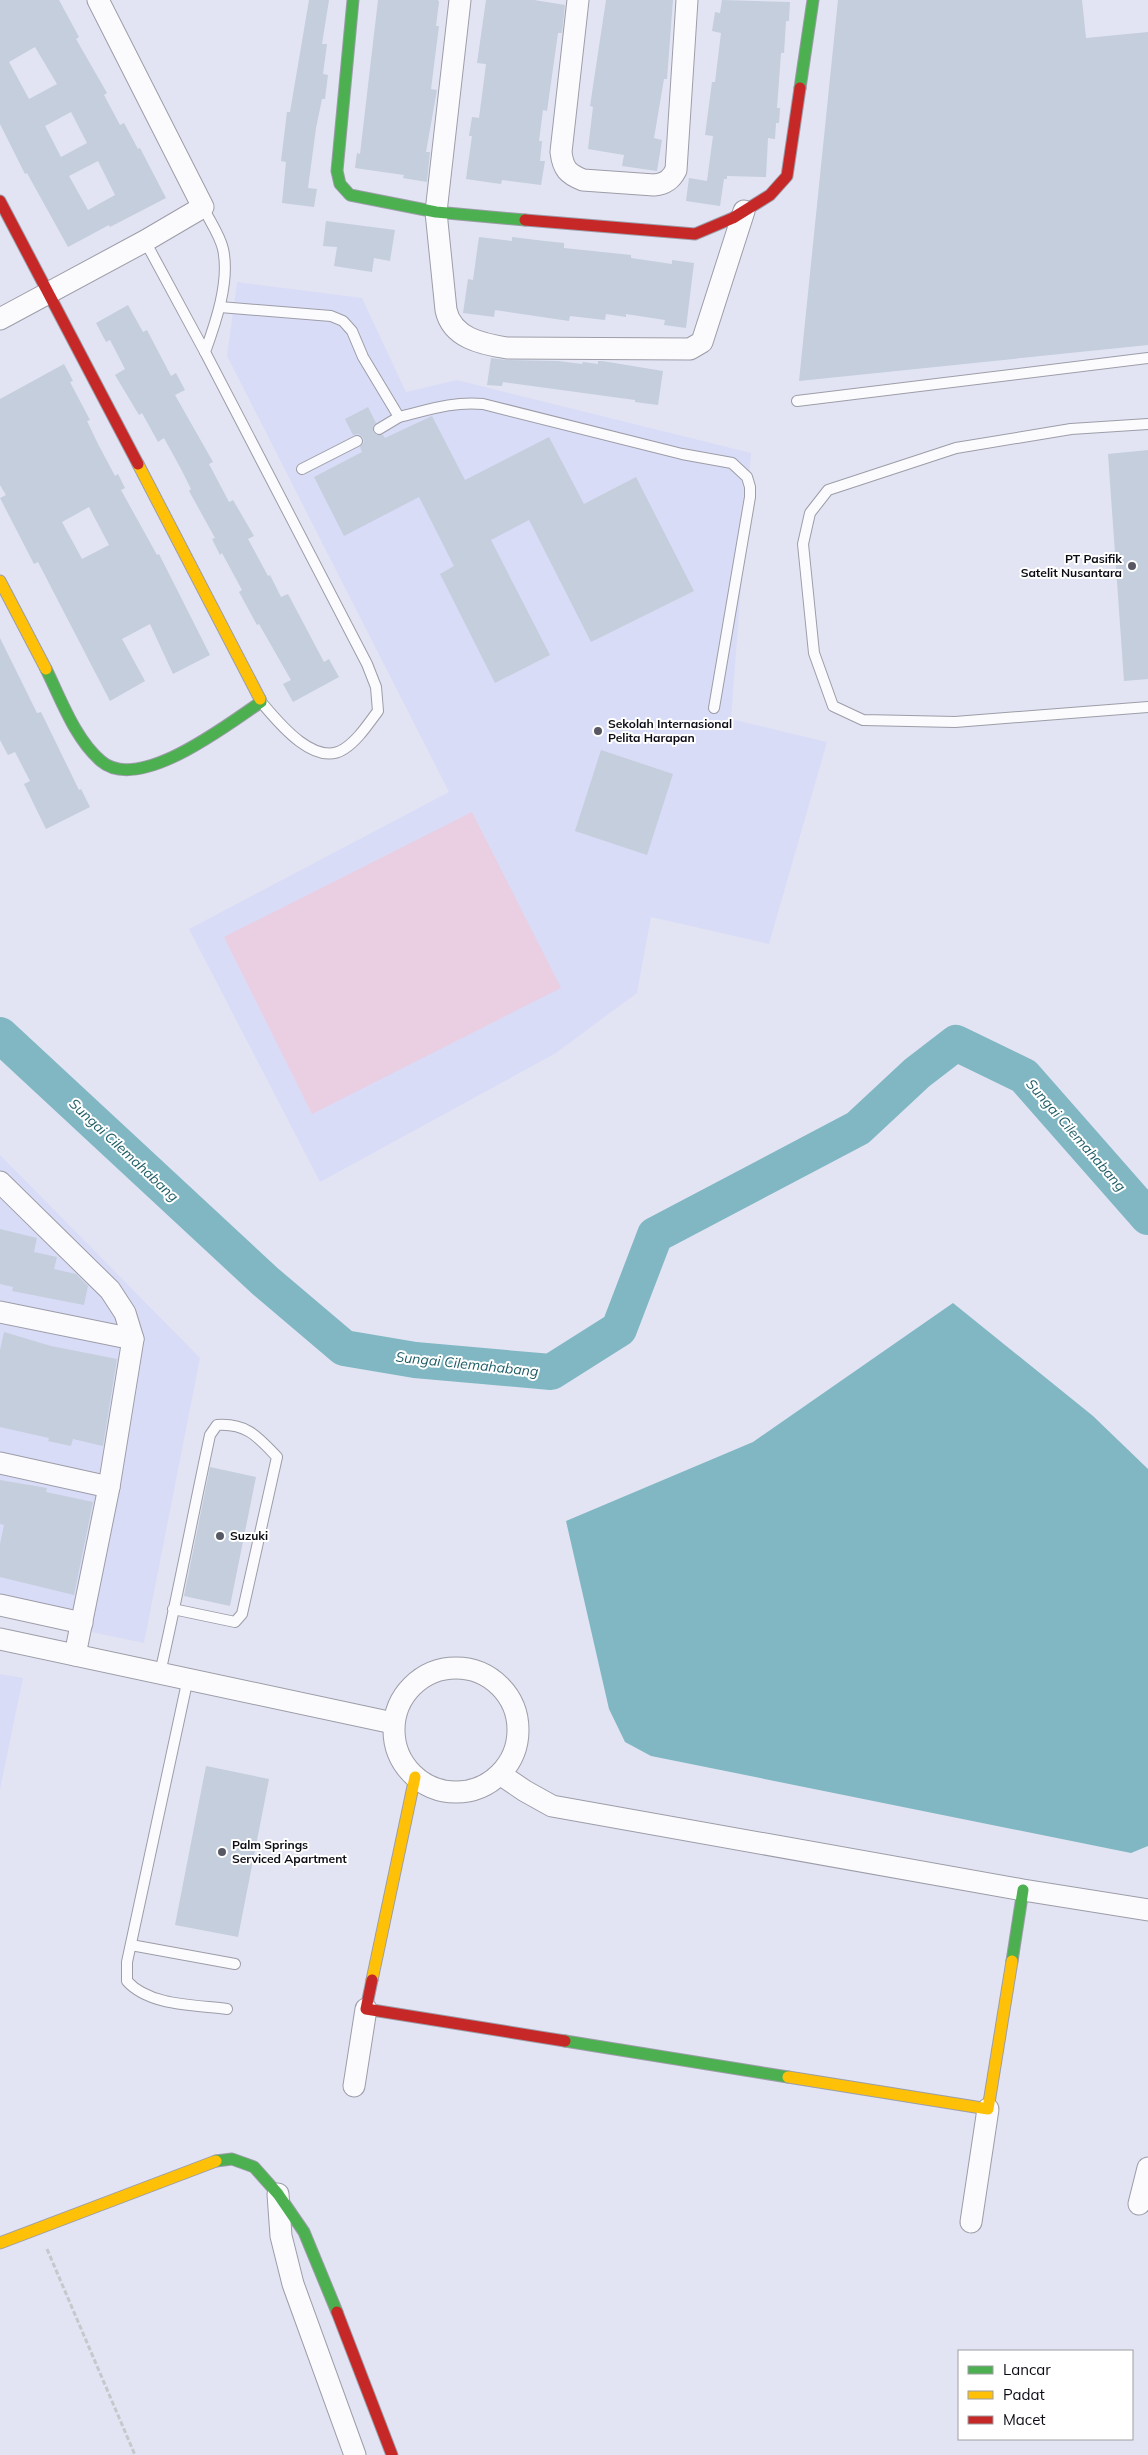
<svg xmlns="http://www.w3.org/2000/svg" width="1148" height="2455" font-family="Mulish,sans-serif">
	<style>
		.built { fill: #d9dcf7 }
		.green { fill: #eacee2 }
		.water { fill: #81b7c3 }
		.lines { fill: none; stroke-linecap: round; stroke-linejoin: round }
		.river { stroke: #81b7c3; stroke-width: 36 }
		.building { fill: #c4cedc; fill-rule: evenodd }
		.lane-casing { stroke: #9c9da8; stroke-width: 12 }
		.street-casing { stroke: #9c9da8; stroke-width: 23 }
		.fast-casing { stroke: #9c9da8; stroke-width: 13 }
		.slow-casing { stroke: #9c9da8; stroke-width: 13 }
		.jam-casing { stroke: #9c9da8; stroke-width: 13 }
		.path { stroke: #c6c8cc; stroke-width: 3; stroke-dasharray: 5 2.5; stroke-linecap: butt }
		.lane { stroke: #fbfbfd; stroke-width: 10 }
		.street { stroke: #fbfbfd; stroke-width: 21 }
		.fast { stroke: #4caf50; stroke-width: 11 }
		.slow { stroke: #ffc107; stroke-width: 11 }
		.jam { stroke: #c62828; stroke-width: 11 }
		.poi-dot { fill: #575863; stroke: #fff; stroke-width: 2 }
		.labels { text-anchor: middle; stroke-width: 4; stroke-linejoin: round; paint-order: stroke }
		.poi-label { font-size: 12px; font-weight: bold; fill: #0c0d16; stroke: #fff; text-anchor: start }
		.water-label { font-size: 14px; font-style: italic; fill: #1e5d66; stroke: #fff }
	</style>
	<rect width="100%" height="100%" fill="#e2e4f3"/>
	<g class="built">
		<path d="M237,282L362,298L406,392L457,380L751,453L731,719L827,742L769,944L651,917L637,993L556,1053L320,1182L189,929L449,792L227,356Z"/>
		<path d="M0,1155L200,1358L144,1643L0,1613Z"/>
		<path d="M0,1674L23,1678L0,1789Z"/>
	</g>
	<path class="green" d="M472,812L561,988L312,1114L224,937Z"/>
	<path class="water" d="M953,1303L1093,1416L1148,1469V1846L1131,1853L651,1756L625,1742L609,1709L566,1521L753,1442Z"/>
	<g class="lines">
		<path class="river" d="M0,1035L265,1281L344,1348L415,1360L551,1372L619,1329L655,1235L858,1128L917,1073L956,1043L1024,1076L1148,1217"/>
	</g>
	<g class="building">
		<path d="M0,0H59L79,37L76,39L107,93L104,95L120,125L124,123L138,149L140,148L166,198L110,227L109,225L68,247L27,173L25,174L0,124ZM35,47L57,84L29,99L9,62ZM71,112L87,143L61,157L45,126ZM98,161L115,195L88,210L69,176Z"/>
		<path d="M309,0H329L322,44H327L323,74L328,75L325,99H322L316,128L308,188L317,189L314,207L282,203L286,162L281,161L287,112H290Z"/>
		<path d="M378,0H438L439,2L436,26H439L431,89L437,90L426,152H430L427,182L403,178L404,175L355,168L357,153L360,154Z"/>
		<path d="M486,0H534L565,5L562,33H558L547,111L543,110L539,141H542L540,161H545L541,185L502,180L501,184L466,179L472,136H469L472,117L479,118L484,80L486,64L477,63Z"/>
		<path d="M606,0H673L667,79H664L654,138L662,140L657,171L622,166L624,155L588,149L593,107L590,106Z"/>
		<path d="M722,0L790,2L789,21H786L784,53H781L777,108H780L779,123H776L775,139L768,138L766,177L727,176V179H724L720,206L686,201L689,178L707,181L713,136L705,135L712,82H715L721,33L712,31L715,12L720,13Z"/>
		<path d="M838,0H1082L1086,38L1148,32V345L799,381Z"/>
		<path d="M326,221L395,230L390,261L374,258L372,272L334,266L337,247L323,246Z"/>
		<path d="M479,237L512,241V237L545,241L564,243V248L631,255V258L672,264V260L694,263L686,328L664,325L665,320L626,314V317L606,314L605,320L570,316L569,321L495,310L494,317L463,313L468,279L473,280Z"/>
		<path d="M128,305L143,332L147,330L171,376L176,373L185,390L175,395L213,462L209,464L229,502L233,500L254,536L248,539L268,576L270,575L281,597L288,594L324,662L329,659L339,677L293,702L283,684L291,680L259,624L257,625L239,592L242,590L222,553L220,555L212,539L215,538L189,491L191,489L181,469L164,438L158,442L142,413L139,415L115,375L125,369L110,340L106,342L96,323Z"/>
		<path d="M491,358L507,360L558,361L582,364L583,362L598,364V361H602L663,371L658,405L635,402V400L503,382L502,386L487,385Z"/>
		<path d="M64,364L73,381L70,382L90,420L87,421L98,444L115,476L118,474L125,488L121,490L157,555L159,554L210,655L173,674L150,624L122,639L145,681L110,701L38,562L34,564L0,498L6,495L0,485V399ZM89,507L109,545L82,559L62,522Z"/>
		<path d="M368,407L376,423L373,426V432L376,435H383L385,438L432,416L465,480L549,437L584,504L636,477L694,591L591,642L529,520L491,540L550,655L495,683L440,574L454,566L419,497L344,536L314,477L362,452L360,447L364,442L363,437L358,434L353,435L345,419Z"/>
		<path d="M1148,450V679L1124,681L1108,454Z"/>
		<path d="M0,638L37,713L41,712L79,790L81,789L90,807L46,829L24,784L30,781L15,752L8,755L0,740Z"/>
		<path d="M601,750L673,774L647,855L575,831Z"/>
		<path d="M0,1229L37,1238L34,1252L57,1257L54,1269L76,1274L88,1286L84,1305L12,1291L13,1287L0,1284Z"/>
		<path d="M4,1332L51,1346L117,1359L103,1446L73,1439L71,1446L48,1441L49,1438L0,1427V1350Z"/>
		<path d="M210,1467L256,1477L230,1606L184,1596Z"/>
		<path d="M0,1480L47,1488L46,1492L93,1502L74,1595L0,1577V1544L4,1525L0,1524Z"/>
		<path d="M206,1766L269,1779L238,1937L175,1925Z"/>
	</g>
	<g class="lines">
		<g class="lane-casing">
			<g id="lane">
				<path d="M203,207C209,220 220,235 223,249C230,281 216,322 205,352L367,664L376,687L378,711C368,724 358,740 344,749C315,768 278,722 262,703"/>
				<path d="M145,241L205,352"/>
				<path d="M220,307L331,316L343,321L352,331L363,357L399,417C428,410 453,401 483,404L682,454L732,463L747,477L750,487V497L714,708"/>
				<path d="M797,401L1148,358"/>
				<path d="M1148,424L1071,429L956,448L828,490L810,513L803,544L814,653L833,706L863,720L955,722L1148,707"/>
				<path d="M379,429L399,417"/>
				<path d="M302,469L357,441"/>
				<path d="M160,1673C178,1594 193,1514 210,1435L217,1425C247,1423 258,1437 277,1457L242,1614L235,1622L173,1609"/>
				<path d="M188,1678L127,1962V1981C149,2006 196,2005 227,2009"/>
				<path d="M131,1945L235,1964"/>
			</g>
		</g>
		<g class="street-casing">
			<g id="street">
				<path d="M460,0L436,212L446,310C452,338 482,344 507,348L690,349L702,342L744,211"/>
				<path d="M578,0L561,152C563,169 568,174 583,180L654,185C665,184 671,180 676,170L687,0"/>
				<path d="M0,319L145,241L203,207L98,0"/>
				<path d="M0,1182L110,1290L125,1313L133,1339L109,1487L75,1655"/>
				<path d="M0,1312L133,1339"/>
				<path d="M0,1463L109,1487"/>
				<path d="M0,1605L82,1623"/>
				<path d="M0,1639L393,1723"/>
				<circle cx="456" cy="1730" r="62"/>
				<path d="M500,1774L525,1791L552,1806L1023,1890L1148,1910"/>
				<path d="M354,2086L366,2009"/>
				<path d="M278,2194L281,2236L293,2284L355,2455"/>
				<path d="M1139,2204L1148,2168"/>
				<path d="M971,2222L988,2109"/>
			</g>
		</g>
		<g class="fast-casing">
			<g id="fast">
				<path d="M353,0L337,171L340,184L350,195L436,212L525,220"/>
				<path d="M800,88L813,0"/>
				<path d="M46,669C61,699 75,739 101,761C139,794 228,724 261,702L260,699"/>
				<path d="M1012,1961L1023,1890"/>
				<path d="M565,2041L788,2077"/>
				<path d="M216,2161L232,2159L254,2167L278,2194L304,2232L337,2312"/>
			</g>
		</g>
		<g class="slow-casing">
			<g id="slow">
				<path d="M138,464L260,699"/>
				<path d="M0,581L46,669"/>
				<path d="M372,1980L415,1777"/>
				<path d="M788,2077L988,2109L1012,1961"/>
				<path d="M0,2243L216,2161"/>
			</g>
		</g>
		<g class="jam-casing">
			<g id="jam">
				<path d="M0,201L138,464"/>
				<path d="M525,220L695,234L733,218L770,195L787,176L800,88"/>
				<path d="M372,1980L366,2009L565,2041"/>
				<path d="M337,2312L392,2455"/>
			</g>
		</g>
		<path class="path" d="M47,2249L135,2455"/>
		<use href="#lane" class="lane"/>
		<use href="#street" class="street"/>
		<use href="#fast" class="fast"/>
		<use href="#slow" class="slow"/>
		<use href="#jam" class="jam"/>
	</g>
	<g class="poi-dot">
		<circle cx="1132" cy="566" r="5"/>
		<circle cx="598" cy="731" r="5"/>
		<circle cx="220" cy="1536" r="5"/>
		<circle cx="222" cy="1852" r="5"/>
	</g>
	<g class="labels">
		<g class="poi-label">
			<text x="1122" y="563" text-anchor="end">PT Pasifik<tspan x="1122" dy="14">Satelit Nusantara</tspan></text>
			<text x="608" y="728">Sekolah Internasional<tspan x="608" dy="14">Pelita Harapan</tspan></text>
			<text x="230" y="1540">Suzuki</text>
			<text x="232" y="1849">Palm Springs<tspan x="232" dy="14">Serviced Apartment</tspan></text>
		</g>
		<g class="water-label">
			<text transform="translate(1076 1135) rotate(49)" y="5">Sungai Cilemahabang</text>
			<text transform="translate(124 1150) rotate(43)" y="5">Sungai Cilemahabang</text>
			<text transform="translate(467 1364) rotate(6)" y="5">Sungai Cilemahabang</text>
		</g>
	</g>
	<rect x="958" y="2350" width="175" height="90" fill="#ffffff" stroke="#9e9ea2"/>
	<rect x="968" y="2366" width="25" height="8" fill="#4caf50" stroke="#9e9ea2"/>
	<text x="1003" y="2375" font-size="15" fill="#0c0d16">Lancar</text>
	<rect x="968" y="2391" width="25" height="8" fill="#ffc107" stroke="#9e9ea2"/>
	<text x="1003" y="2400" font-size="15" fill="#0c0d16">Padat</text>
	<rect x="968" y="2416" width="25" height="8" fill="#c62828" stroke="#9e9ea2"/>
	<text x="1003" y="2425" font-size="15" fill="#0c0d16">Macet</text>
</svg>
